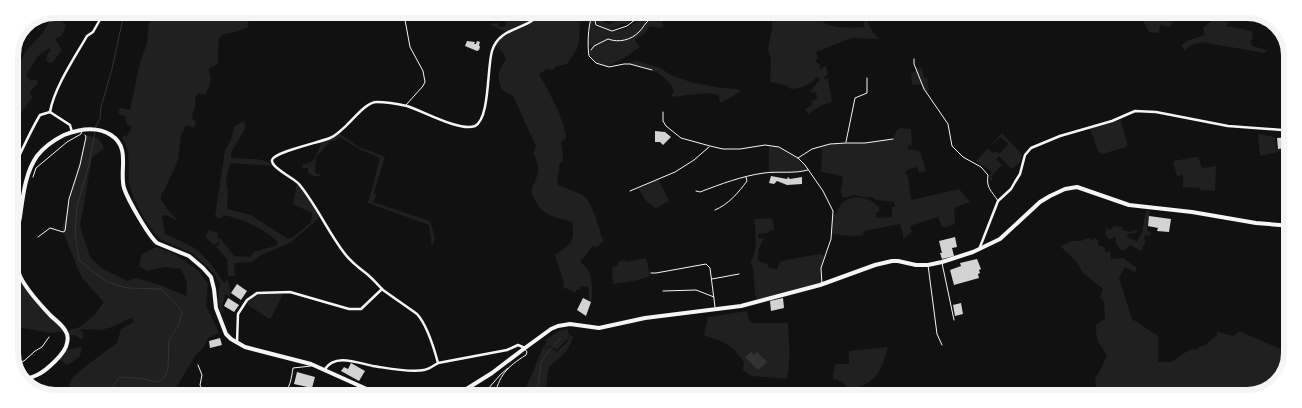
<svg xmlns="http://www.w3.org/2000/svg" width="1302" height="408" font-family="'Golos Text',sans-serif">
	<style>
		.green { fill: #202020; fill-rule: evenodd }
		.water { fill: #333 }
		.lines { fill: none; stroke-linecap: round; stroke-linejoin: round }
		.stream { stroke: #333; stroke-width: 1 }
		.building { fill: #d3d3d3 }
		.path { stroke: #f5f5f5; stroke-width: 1 }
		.service { stroke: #f5f5f5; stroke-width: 1 }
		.minor { stroke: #f5f5f5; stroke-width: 2.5 }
		.primary { stroke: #f5f5f5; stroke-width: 4 }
		.rim { fill: none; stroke: #f5f5f5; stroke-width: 6 }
	</style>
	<rect width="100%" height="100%" fill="#111"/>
	<g class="green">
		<path d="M150,9H253L252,15L245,9L243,12L249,19L248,27L236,32L224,34L219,38C219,46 217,54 218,63L209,69L211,82L205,95L199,93L195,97V108L192,114L193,120L196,121L194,128L186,125L181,135L178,160L165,189L161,195V200L168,210L178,221L166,215L162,216L165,234C174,238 183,242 191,246C205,254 215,270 224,283L228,280L231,293L229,297L226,294L224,296L225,297L221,307L223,309L222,312L221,314L218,301L220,284L215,275L206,265L192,253L168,243L160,239L156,235C147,224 133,200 130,187C126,170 133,153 122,138L125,135L127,136L132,127L126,123V117L118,113L120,108L130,110L140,62L147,43Z"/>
		<path d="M496,9H524L536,19L542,9H583L579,10L578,13L580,14L579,41L577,49L567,64L557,66L553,70L547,69L539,74C547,88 566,122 566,138L561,142L563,157V162H560L557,183L558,185L583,195C596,207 597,227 604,241L597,247L593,246L581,261V263C594,271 592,288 592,301L589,300V287L581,286L580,289L576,290V293L566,288L564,289L563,279L555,255C571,244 576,241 572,222C548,214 541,217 531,191C538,174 542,171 533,153L536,146L513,96L503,91C495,77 499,71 506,59L503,53L495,44L506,32L489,24L498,23L499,27L506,26L505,16L514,13V11L495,14Z"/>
		<path d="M595,9H598L594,16L595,26C607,31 617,34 629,27C633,24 637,21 643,20C649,18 656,22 662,21L663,26L660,28L650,26L644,34L635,40L640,47L624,58L612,64L609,67C601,64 590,62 589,52L594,46L588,45C589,33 590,21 595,9Z"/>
		<path d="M599,9L606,10L608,14H604L601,20L610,25L619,10H642L635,16L636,17L627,24H621L618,27L607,30L608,28L605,29L598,24L596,20L597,13Z"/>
		<path d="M771,10H821L822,21C830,29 853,28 864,27V19L849,17L854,13L853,10H867C866,21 870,31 879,39L852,38L816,52L818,58L815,61L821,66L819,68L820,69L826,66L828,74L824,77L825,80L828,78L832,102L822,105L808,114L805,109L812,105L811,101L816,100L817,96L816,93L810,92L820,79L817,77C809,86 802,88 791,89L788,86L770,82L771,58L768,50L772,28Z"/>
		<path d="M1137,10H1173L1171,27L1160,25L1159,33L1149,32Z"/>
		<path d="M1215,10H1230L1226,17L1229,22L1226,26L1252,31L1253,40H1250L1252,46L1267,50L1264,53L1202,42C1196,43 1188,46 1185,51L1181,45L1189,40L1205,35L1203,28L1215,18Z"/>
		<path d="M58,15L66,26L61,36L55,39L62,50L52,63L46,61L47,55L51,50L49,48L38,56L26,75L31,81L36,79L38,83L29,93L33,97L22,112L18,128L9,142V79L27,50L42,34L49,22Z"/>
		<path d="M637,61L660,68L673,76L694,83L722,88L739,89L740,92L720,103L719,95C703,91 686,96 670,97C674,93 675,91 672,87C663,71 641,64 624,64Z"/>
		<path d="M915,67L922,68L924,78H927L928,81L927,83L929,89L927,94L921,84L912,85L911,74L913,72L917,71Z"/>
		<path d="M1121,120L1127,144L1126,147L1102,154L1099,153L1090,129Z"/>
		<path d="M244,121L246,127L231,153V158C243,159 266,157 274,166L230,163L226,179L227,188L228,192L227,209L251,215L288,239L292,238L311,222L312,213L293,204L297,182L318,213L319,218L290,243L261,255L252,262L235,263L234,265L235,276H228L227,259L216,247L220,243L219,242L214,245L205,237L209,230L218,233L217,237L223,241V243L225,244L234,256L251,257L253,252L275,246L278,243L276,240C260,227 243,219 223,215L222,218L215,217L225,150L231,139L235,126Z"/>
		<path d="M901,128L911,129L912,145H909L907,149L920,151L926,171L919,173L917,167L909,169L905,172L908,176L911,200L959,189L970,202L954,208L955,224L943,228L941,225L938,217L935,218L910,226L912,232L903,239V234L900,224L864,231L863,235C853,237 843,235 832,234L833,214H836C843,194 859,194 875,203V205L879,206V212L876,213L877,218L892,217V207L895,206L894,202L876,200L870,196L869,198L854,195L843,198L841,192L843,177L833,174L821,172L822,154L821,147L830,144L865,143L893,139L897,130Z"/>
		<path d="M339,133L359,147L378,154L385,157L374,193L377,194L373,202L430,221L435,238L432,247L429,225L368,203L380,158L361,150L340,137L336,140L330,142L316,157L315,173L320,174V176H314L308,173V168H302V165L313,161C316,154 320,148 322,141Z"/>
		<path d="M1002,133L1020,152C1025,160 1018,164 1012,169L999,156L996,159L1002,165L991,177L993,179L991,181C988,178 990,175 992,172L976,161ZM1001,137L1008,144L999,154L996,151L993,153L988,148Z"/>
		<path d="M1258,134L1275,137L1276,148L1290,147V149L1260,156Z"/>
		<path d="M86,135L99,139L104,148L92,158L80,226L90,257L103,269L127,281L136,278L160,285L186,296L187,282L181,269L165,267L147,271L139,266L142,254L151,250L156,247L174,254L199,271L208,284L206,305L219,333L208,338L203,348L195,356L176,388L163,392L153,393L137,398H62L73,377L87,365L117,343L121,329L133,323V317L112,327L101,330L80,329L83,333V340L74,335L67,336L65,331L52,333L9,326V284L22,280L27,288L66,331L80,327L94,315L104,302L82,278L62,229Z"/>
		<path d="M769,145C785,148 798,157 808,170L800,172L769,173Z"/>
		<path d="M1196,157H1198L1202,168L1216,166L1215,191L1200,190V188L1183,187V175L1177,176L1173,161Z"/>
		<path d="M658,179L669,201L655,209L650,203L648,204L638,188Z"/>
		<path d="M1146,210L1150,211L1147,230L1151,233L1149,236L1145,235L1144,239L1146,240L1141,251L1130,245L1124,251L1120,249L1116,243V237L1109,239L1105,233L1107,228L1110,230L1114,226L1123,227L1122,230L1132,232L1133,230L1138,231L1137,233L1128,234L1127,237L1137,241L1142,232Z"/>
		<path d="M770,218L773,221L774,230H770L769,233L758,234V238H763L764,241H762L760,247L759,248L758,261L768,264V267L777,270L780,261L820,254L825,256L821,268L822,284L757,302L755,294L753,266L750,263C758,251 756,233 754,219Z"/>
		<path d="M1089,238L1093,240L1095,238L1098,240V245L1104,247L1106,253L1110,251L1111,259L1123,258L1137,268L1135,272L1125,267L1119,278L1132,319L1158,336V362H1171L1189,350L1198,349L1199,347L1205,345L1217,335V331L1225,334L1234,336L1239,331L1280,349L1292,345V365L1275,390L1268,392H1259L1256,396L1247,399H1091C1097,394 1096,386 1095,378L1102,367L1107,355C1098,342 1096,341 1096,325L1105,318L1104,302L1100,298L1103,289L1083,273L1076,261L1060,246L1072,241H1080Z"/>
		<path d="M646,258L650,276L639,280L613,284L612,267L618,265V262L625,260L627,262Z"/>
		<path d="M284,292L271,318L269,319L245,303L257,293Z"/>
		<path d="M747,311L749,320L753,323H787L788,325C789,343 791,362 787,379L752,376L748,374L743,370L744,362C740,357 736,351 731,347C724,341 713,339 704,335C705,328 707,324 708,317Z"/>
		<path d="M567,329L570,336L557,350L551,346L547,348L545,344L547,342L545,340L559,331Z"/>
		<path d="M571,335L573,337C568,353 561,356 549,367L544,398H522L544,345L547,349L550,347L557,352L567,342Z"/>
		<path d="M82,347L80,356C76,359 71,363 67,365L58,358L65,350Z"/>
		<path d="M888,347C881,373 876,381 851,392C846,385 842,380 833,379L835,364H849V351Z"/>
	</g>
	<path class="water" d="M751,352L754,355L757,352L767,362L758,370L745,357Z"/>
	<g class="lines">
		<g class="stream">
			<path d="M110,398V396L115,389L113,386L120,377L144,379L158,382L165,377L168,368L169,340L179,324L182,311L161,289L128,288L107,282L79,260L75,233L77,206L89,165L96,126L100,119L101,107L112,69L125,9"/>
			<path d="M532,398L538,386L541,363L548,352L561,338"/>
		</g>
	</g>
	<g class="building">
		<path d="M467,41L475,42L474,44H476L477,41L480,42L479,45L480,47L479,50L477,51L465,46Z"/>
		<path d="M655,131L665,132L671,137L663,145L660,142H655Z"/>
		<path d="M1290,137L1292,138L1290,140L1291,147L1278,149L1277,138Z"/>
		<path d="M771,176L787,179L788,177L790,179L802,177V184L787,185L777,181L774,184L769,183Z"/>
		<path d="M1149,216L1171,219L1169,232L1157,231L1158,228L1148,226Z"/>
		<path d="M955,237L957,247L952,248L954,256L942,259L940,253H942L939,241Z"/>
		<path d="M977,259L981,269L979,270L980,273L978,274L979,278L954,285L950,270L961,266L960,263Z"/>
		<path d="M237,284L247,291L241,300L231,293Z"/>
		<path d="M228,298L239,305L234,312L224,306Z"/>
		<path d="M583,298L591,302L586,316L577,310Z"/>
		<path d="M783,298L784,308L771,311L770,301Z"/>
		<path d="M961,303L963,314L955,316L953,305Z"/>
		<path d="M220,338L222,345L210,348L209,341Z"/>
		<path d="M351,363L365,371L359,381L341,371L344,367L348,369Z"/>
		<path d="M297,372L315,377L312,388L294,384Z"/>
		<path d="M351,391L361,396L360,398H347Z"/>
	</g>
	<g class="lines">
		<g class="path">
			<path d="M591,50L594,46L608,39C619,43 631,40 639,32C643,28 645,23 650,19C661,22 660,19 670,18C679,18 689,18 699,19L706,12L713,10"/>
			<path d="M38,237L50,228L63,232L65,231L69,199L80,165L86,137L85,135"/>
		</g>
		<g class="service">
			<path d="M403,9L410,47L423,71L425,82L423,86L406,105"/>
			<path d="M595,9C588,19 587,44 589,56L596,63L609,67L624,64H630L652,70"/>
			<path d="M598,9L594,16L596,25L612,31L627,26L644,13L650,12L659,14L674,10"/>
			<path d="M914,59V64L924,89L948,124L952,146L963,157L981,167L988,175C986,188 991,190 998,201"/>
			<path d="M663,112V121L666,126L681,138L710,146L723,149H740L765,145L779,147L798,158L805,165L823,191L833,211L831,239L821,268L822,284"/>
			<path d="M846,142L855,98L867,93V78"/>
			<path d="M798,158L812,149L830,144L846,143H865L893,139"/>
			<path d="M33,177L36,168L67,142L81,134L82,130"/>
			<path d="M630,191L675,172L694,160L709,147"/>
			<path d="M696,191L700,192C721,184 742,176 764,173C779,171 794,174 808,170"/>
			<path d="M715,210C729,204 738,193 747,181L746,177"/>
			<path d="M942,263L954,320"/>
			<path d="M928,265L937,334L942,345"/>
			<path d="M651,273H656L706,264L710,268L715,307"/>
			<path d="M712,279L739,274"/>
			<path d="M663,291L696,290L714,297"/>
			<path d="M11,364L24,361L35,351L42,347L49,337"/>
			<path d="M198,365L202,375L200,385L207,398"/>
			<path d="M266,398C288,397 290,388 293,368L311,366"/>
			<path d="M480,398L501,374L508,368"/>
			<path d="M494,398C499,375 507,367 526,355L527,352L525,349"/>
		</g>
		<g class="minor">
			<path d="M50,112C54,88 75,57 87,36L93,32L106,9"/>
			<path d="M50,112L70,125L72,132"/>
			<path d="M9,176C20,156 28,135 40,115L50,112"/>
			<path d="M980,247L998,201L1011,189L1015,182L1020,174L1025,155L1031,148L1060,136L1112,121L1135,111L1156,112L1228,126L1282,130L1293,129"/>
			<path d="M237,342L238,314L247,300L257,293L290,292L349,309H361L382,289"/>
			<path d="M438,363C434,348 427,325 417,314C406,306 394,298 383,290C378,285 373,279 367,274C359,268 351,262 345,254C328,232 317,206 299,184C294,178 271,168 272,160C274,152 321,142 330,138C347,131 362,102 377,102C387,102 398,104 407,106C423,111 460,132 475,126C490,119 487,67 492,51C500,24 533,31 542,9"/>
			<path d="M325,369C335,353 358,363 373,366C387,368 410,373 424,370C429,369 433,366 438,363L507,350L518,345L525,348"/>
		</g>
		<g class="primary">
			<path d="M19,381C25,379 31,378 37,375C46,371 66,353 67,343C68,339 68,335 66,332C63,325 55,320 50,315C40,304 27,291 20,276C17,268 15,259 15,251C15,239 18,228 20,217C23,196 25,173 37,156C44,147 54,140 64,135C79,129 97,126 111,135C131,148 119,170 124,188C128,200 148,235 157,243L189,256L203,268L211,277L214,289L216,308L226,334L231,339L245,347L311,364L369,390L400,398"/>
			<path d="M452,398L492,373L525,348L551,329L558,326L570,324L599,328L645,318L741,306L820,285L875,265L892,261H898L916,265H928L942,262L973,252L1000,239L1040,202L1050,196L1065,189L1077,187L1129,205L1192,212L1256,223L1292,226"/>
		</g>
	</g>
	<path d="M0 0H1302V408H0ZM55 18H1247A37 37 0 0 1 1284 55V353A37 37 0 0 1 1247 390H55A37 37 0 0 1 18 353V55A37 37 0 0 1 55 18Z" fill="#fff" fill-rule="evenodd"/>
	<path class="rim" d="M55 18H1247A37 37 0 0 1 1284 55V353A37 37 0 0 1 1247 390H55A37 37 0 0 1 18 353V55A37 37 0 0 1 55 18Z"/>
</svg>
